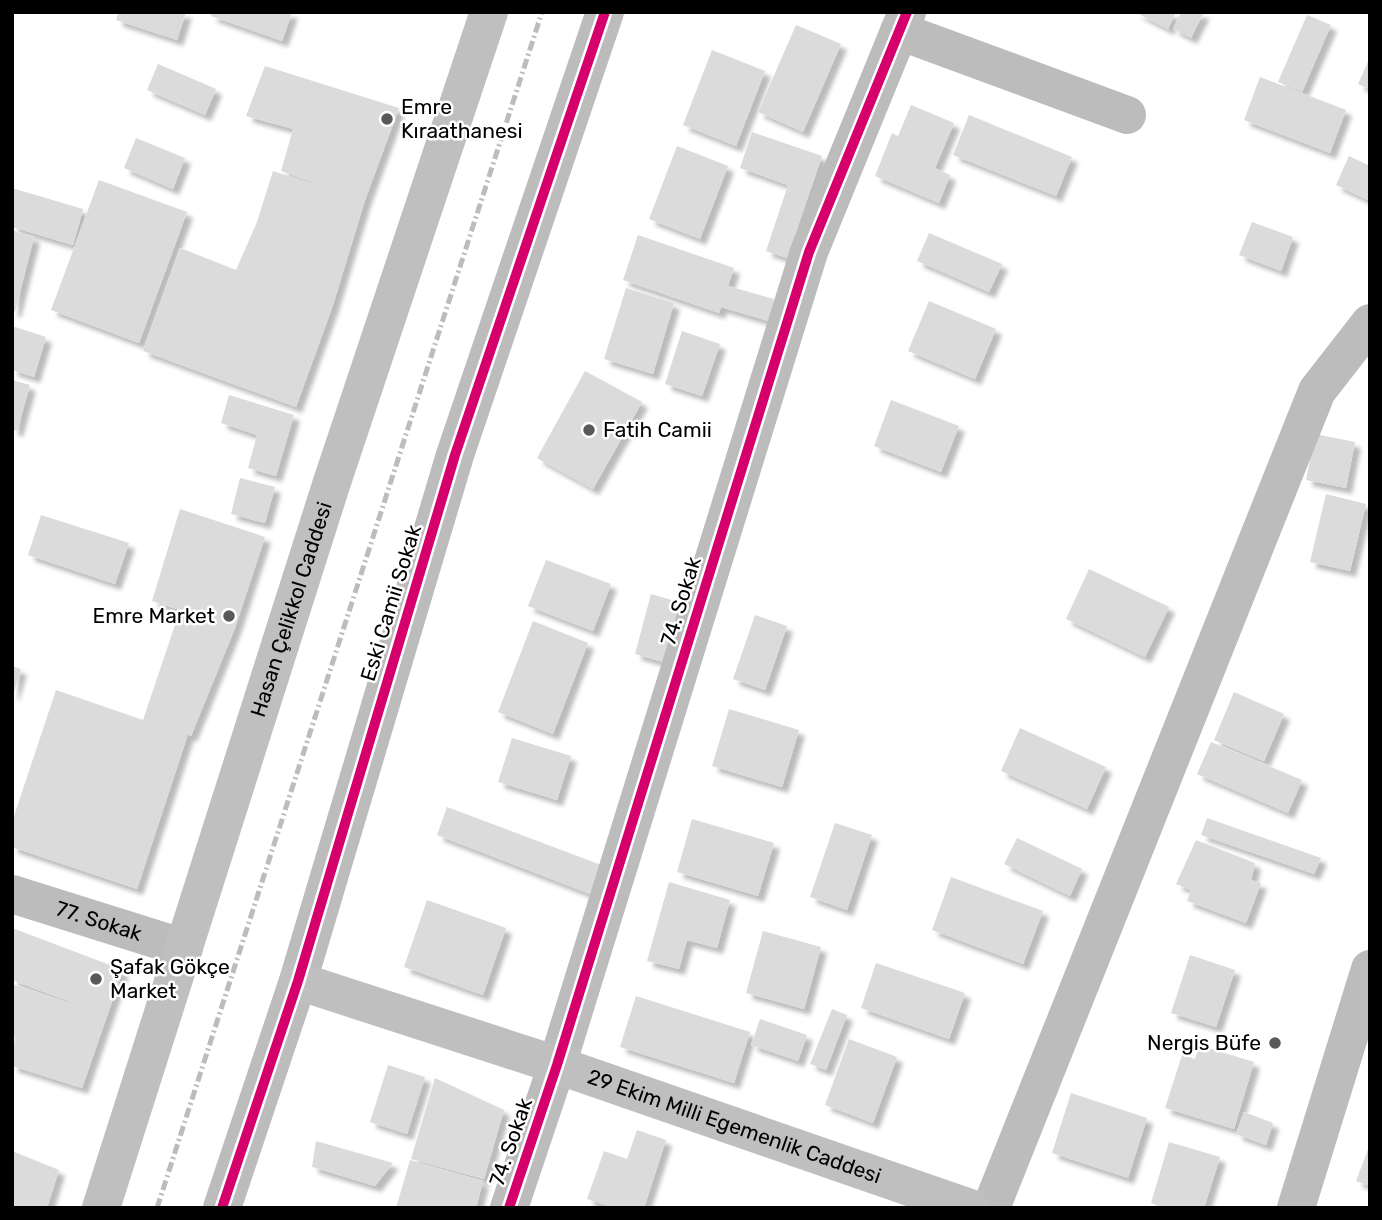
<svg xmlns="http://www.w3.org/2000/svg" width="1382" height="1220" font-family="Rubik,sans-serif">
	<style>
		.building { fill: #dbdbdb; filter: url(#shadow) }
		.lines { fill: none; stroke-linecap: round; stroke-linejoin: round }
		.street { stroke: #bcbcbc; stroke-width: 38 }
		.secondary { stroke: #bfbfbf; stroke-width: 38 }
		.rail { stroke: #bcbcbc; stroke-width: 5; stroke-dasharray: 10 3.5 2 3.5; stroke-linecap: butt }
		.cycleway-casing { stroke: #fff; stroke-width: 15 }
		.cycleway { stroke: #d6006c; stroke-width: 10 }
		.poi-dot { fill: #595959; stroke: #fff; stroke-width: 2.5 }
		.labels { text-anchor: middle; stroke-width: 5; stroke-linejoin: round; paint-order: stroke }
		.poi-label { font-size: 21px; fill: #000; stroke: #fff; text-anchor: start }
		.street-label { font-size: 21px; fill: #000; stroke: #fff }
	</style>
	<defs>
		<filter id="shadow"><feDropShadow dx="6" dy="6" stdDeviation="2" flood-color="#0004"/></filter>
	</defs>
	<rect width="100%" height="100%" fill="#fff"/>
	<g class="building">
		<path d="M119,12H186L177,40L116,20Z"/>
		<path d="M212,12H292L282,41L211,16Z"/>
		<path d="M1135,12H1176L1168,29Z"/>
		<path d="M1181,12H1204L1191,38L1173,29Z"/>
		<path d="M1307,15L1331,25L1302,92L1278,82Z"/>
		<path d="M796,25L841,44L803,132L758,112Z"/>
		<path d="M712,50L765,71L736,146L683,125Z"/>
		<path d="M1370,57V89L1358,84Z"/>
		<path d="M158,64L216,89L205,115L147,90Z"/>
		<path d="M265,66L399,108L365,200L333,305L296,407L143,351L180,248L236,270L257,222L273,171L338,192L281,171L293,129L246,116Z"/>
		<path d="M1260,77L1346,110L1330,153L1244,120Z"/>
		<path d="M911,105L954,123L935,168L950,175L939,203L875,176L892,133L898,136Z"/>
		<path d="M969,115L1072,157L1056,196L953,155Z"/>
		<path d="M752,132L822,156L787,258L766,251L788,185L740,168Z"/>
		<path d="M136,138L185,158L173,189L124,168Z"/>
		<path d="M677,146L728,166L700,239L649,219Z"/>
		<path d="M1349,156L1370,166V201L1336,185Z"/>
		<path d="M99,180L187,212L139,343L51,310Z"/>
		<path d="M12,188L83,209L73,245L12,227Z"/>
		<path d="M1252,222L1293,237L1281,271L1239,255Z"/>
		<path d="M12,230L34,237L15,312L12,311Z"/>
		<path d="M929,233L1002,264L989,292L917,261Z"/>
		<path d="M638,235L734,268L728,286L774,299L768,321L721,307L719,313L623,280Z"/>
		<path d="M626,288L674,303L653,374L604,359Z"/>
		<path d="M929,301L996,329L975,379L908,351Z"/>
		<path d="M12,326L46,337L34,377L12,370Z"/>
		<path d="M682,331L720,344L702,396L665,384Z"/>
		<path d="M585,371L642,402L593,489L537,458Z"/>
		<path d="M12,380L30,385L17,431L12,429Z"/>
		<path d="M229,395L294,415L276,476L248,468L257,435L221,423Z"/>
		<path d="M891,400L959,426L941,472L874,446Z"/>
		<path d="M1315,434L1355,442L1346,488L1306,480Z"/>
		<path d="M240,478L275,487L265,523L231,514Z"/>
		<path d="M1326,494L1366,504L1350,571L1310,562Z"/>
		<path d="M180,509L265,537L235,628L191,736L188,734L137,889L12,847V822L56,690L143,720L180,610L152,601Z"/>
		<path d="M41,515L129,543L115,584L28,555Z"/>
		<path d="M546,560L611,584L593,631L528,606Z"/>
		<path d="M1089,569L1169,607L1145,657L1066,619Z"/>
		<path d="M651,594L682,603L667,663L635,654Z"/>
		<path d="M755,615L787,626L765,690L733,679Z"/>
		<path d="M533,621L588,643L553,734L498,712Z"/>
		<path d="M12,666L21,669L13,695H12Z"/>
		<path d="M1234,692L1284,714L1264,761L1214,740Z"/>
		<path d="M729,709L799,730L782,787L712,766Z"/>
		<path d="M1020,728L1106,767L1087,809L1001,771Z"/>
		<path d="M512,738L571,756L557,800L498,782Z"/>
		<path d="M1211,742L1302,780L1288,813L1197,774Z"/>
		<path d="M447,807L601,865L590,894L437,835Z"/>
		<path d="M1207,818L1321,858L1314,874L1201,835Z"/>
		<path d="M692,819L774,843L758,896L677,872Z"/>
		<path d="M835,823L872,835L847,910L810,897Z"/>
		<path d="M1017,838L1082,869L1070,896L1004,864Z"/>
		<path d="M1196,840L1255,863L1251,880L1261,883L1246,923L1187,901L1191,890L1176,884Z"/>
		<path d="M951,877L1043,911L1023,964L932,930Z"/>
		<path d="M669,882L730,900L717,948L687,940L679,969L647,961Z"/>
		<path d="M427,900L506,928L483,995L404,967Z"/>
		<path d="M12,928L123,970L82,1088L12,1066L15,1037L12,1036V984L92,1010L12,980Z"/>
		<path d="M763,931L821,947L804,1009L746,993Z"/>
		<path d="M1190,955L1235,970L1216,1027L1171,1013Z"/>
		<path d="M876,963L965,993L949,1039L861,1008Z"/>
		<path d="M636,996L750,1032L734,1083L620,1047Z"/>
		<path d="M832,1009L847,1015L826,1070L810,1064Z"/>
		<path d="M760,1019L807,1035L798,1061L751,1045Z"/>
		<path d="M849,1039L897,1057L873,1123L825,1105Z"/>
		<path d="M1199,1045L1254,1062L1234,1129L1165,1108L1182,1055L1195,1059Z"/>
		<path d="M388,1065L425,1077L407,1134L370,1122Z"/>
		<path d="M435,1078L504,1110L484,1179L411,1159Z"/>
		<path d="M1071,1093L1147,1118L1128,1178L1052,1153Z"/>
		<path d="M1244,1112L1273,1123L1266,1145L1236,1134Z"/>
		<path d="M637,1130L666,1140L644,1208H614L587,1199L604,1151L627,1159Z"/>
		<path d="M316,1141L393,1163L375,1186L312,1167Z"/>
		<path d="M1169,1142L1220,1157L1204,1208H1165L1151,1203Z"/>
		<path d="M1370,1144V1186L1356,1181Z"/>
		<path d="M12,1151L59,1170L47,1208H12Z"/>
		<path d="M410,1160L483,1181L476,1208H396Z"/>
	</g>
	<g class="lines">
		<g class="street">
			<path d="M899,31L1127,115"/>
			<path id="s1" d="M12,894L184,948"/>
			<path d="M222,1208L298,981L455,455L605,12"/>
			<path d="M509,1208L557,1065L809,252L907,12"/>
			<path d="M991,1208L1317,391L1370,323"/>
			<path d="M1296,1208L1370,969"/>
		</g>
		<g class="secondary">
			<path id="s2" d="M298,981L557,1065L970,1208"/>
			<path id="s3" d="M101,1208L331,485L489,12"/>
		</g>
		<path class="rail" d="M157,1208L542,12"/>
		<g class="cycleway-casing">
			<g id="cycleway">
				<path d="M222,1208L298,981L455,455L605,12"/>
				<path d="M509,1208L557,1065L809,252L907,12"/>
			</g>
		</g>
		<use href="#cycleway" class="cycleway"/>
	</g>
	<g class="poi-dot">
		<circle cx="387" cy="119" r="7"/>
		<circle cx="589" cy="430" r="7"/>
		<circle cx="229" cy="616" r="7"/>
		<circle cx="96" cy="979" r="7"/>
		<circle cx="1275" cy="1043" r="7"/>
	</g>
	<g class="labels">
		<g class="poi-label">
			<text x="401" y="114">Emre<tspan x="401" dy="24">Kıraathanesi</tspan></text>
			<text x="603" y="437">Fatih Camii</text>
			<text x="215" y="623" text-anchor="end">Emre Market</text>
			<text x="110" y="974">Şafak Gökçe<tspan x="110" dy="24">Market</tspan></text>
			<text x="1261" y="1050" text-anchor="end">Nergis Büfe</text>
		</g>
		<g class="street-label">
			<text transform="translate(681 601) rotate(-73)" y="7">74. Sokak</text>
			<text transform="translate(391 603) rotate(-73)" y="7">Eski Camii Sokak</text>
			<text dy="7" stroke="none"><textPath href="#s3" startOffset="628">Hasan Çelikkol Caddesi</textPath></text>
			<text dy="7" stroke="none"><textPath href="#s1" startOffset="91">77. Sokak</textPath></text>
			<text dy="7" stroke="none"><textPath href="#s2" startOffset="460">29 Ekim Milli Egemenlik Caddesi</textPath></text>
			<text transform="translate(511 1142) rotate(-71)" y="7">74. Sokak</text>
		</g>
	</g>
	<rect width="1382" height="1220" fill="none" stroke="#000000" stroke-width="28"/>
</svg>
